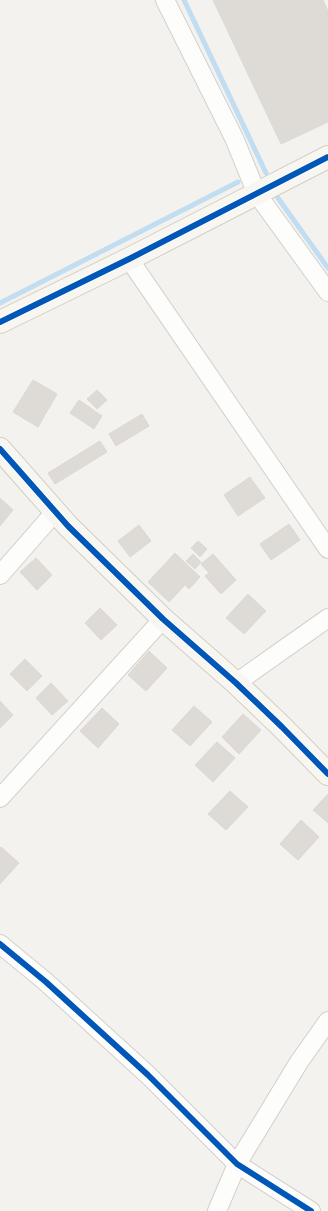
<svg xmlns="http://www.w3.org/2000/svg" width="328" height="1211" font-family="Quicksand,sans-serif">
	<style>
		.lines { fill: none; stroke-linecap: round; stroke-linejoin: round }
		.stream { stroke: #c0ddf1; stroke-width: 5 }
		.building { fill: #dedbd6; stroke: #dcd9d4 }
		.street-casing { stroke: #d2d0cb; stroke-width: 20 }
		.secondary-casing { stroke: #d3cfc5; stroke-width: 24 }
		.street { stroke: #fdfdfc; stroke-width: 18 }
		.secondary { stroke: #f7f6f1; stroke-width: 22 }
		.cycleway-casing { stroke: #fff; stroke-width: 8 }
		.cycleway { stroke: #0057b8; stroke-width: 6 }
	</style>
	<rect width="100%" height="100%" fill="#f4f2ee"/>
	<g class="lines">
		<g class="stream">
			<path d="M184,0L266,173"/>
			<path d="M278,198L328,268"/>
			<path d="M0,303L238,182"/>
		</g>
	</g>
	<g class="building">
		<path d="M213,0H323L328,11V122L281,144Z"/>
		<path d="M33,380L57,394L38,427L13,412Z"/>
		<path d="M97,390L107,400L97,409L87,399Z"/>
		<path d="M79,400L102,416L94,429L70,413Z"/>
		<path d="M142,414L149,426L116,446L109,434Z"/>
		<path d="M100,441L107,452L55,484L48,473Z"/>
		<path d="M250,477L265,498L238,516L224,495Z"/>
		<path d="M0,498L13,510L0,526Z"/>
		<path d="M289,524L300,540L271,560L260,544Z"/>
		<path d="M139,525L151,541L130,557L118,541Z"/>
		<path d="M198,541L207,549L200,557L191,548Z"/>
		<path d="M175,553L200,577L189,589L185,585L169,602L148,582Z"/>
		<path d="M193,554L201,562L195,569L186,561Z"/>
		<path d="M213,554L236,580L221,594L205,576L209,573L201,564Z"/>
		<path d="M36,558L52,575L37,590L20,572Z"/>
		<path d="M248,594L266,611L244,634L226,618Z"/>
		<path d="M100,608L117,625L101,640L85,623Z"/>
		<path d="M149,651L167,668L146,691L128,675Z"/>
		<path d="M25,659L42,676L27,691L10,674Z"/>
		<path d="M51,683L68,701L52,715L36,698Z"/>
		<path d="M0,701L13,715L0,728Z"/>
		<path d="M194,706L212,722L190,746L172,730Z"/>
		<path d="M102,708L119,724L98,748L80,731Z"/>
		<path d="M243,714L261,730L239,754L222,737Z"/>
		<path d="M217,742L235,758L213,782L195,765Z"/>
		<path d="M230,791L248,807L226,830L208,814Z"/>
		<path d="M328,794V823L313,810Z"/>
		<path d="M301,820L319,837L298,860L280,844Z"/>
		<path d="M1,847L19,863L0,884V848Z"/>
	</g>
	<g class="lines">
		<g class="street-casing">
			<g id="street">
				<path d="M165,0L234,138L257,194L328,292"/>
				<path d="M129,259L328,549"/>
				<path d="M0,575L55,512"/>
				<path d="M236,683L328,618"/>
				<path d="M0,798L163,619"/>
				<path d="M0,944L46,982L148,1075L237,1164L311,1211"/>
				<path d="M217,1211L237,1164L299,1062L328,1021"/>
			</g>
		</g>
		<g class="secondary-casing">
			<g id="secondary">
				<path d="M0,322L129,259L328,157"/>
				<path d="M0,449L68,526L163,619L236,683L282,727L328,774"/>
			</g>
		</g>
		<use href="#street" class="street"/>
		<use href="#secondary" class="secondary"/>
		<g class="cycleway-casing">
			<g id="cycleway">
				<path d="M0,322L129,259L328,157"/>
				<path d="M0,449L68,526L163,619L236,683L282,727L328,774"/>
				<path d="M0,944L46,982L148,1075L237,1164L311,1211"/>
			</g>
		</g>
		<use href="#cycleway" class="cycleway"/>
	</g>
</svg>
